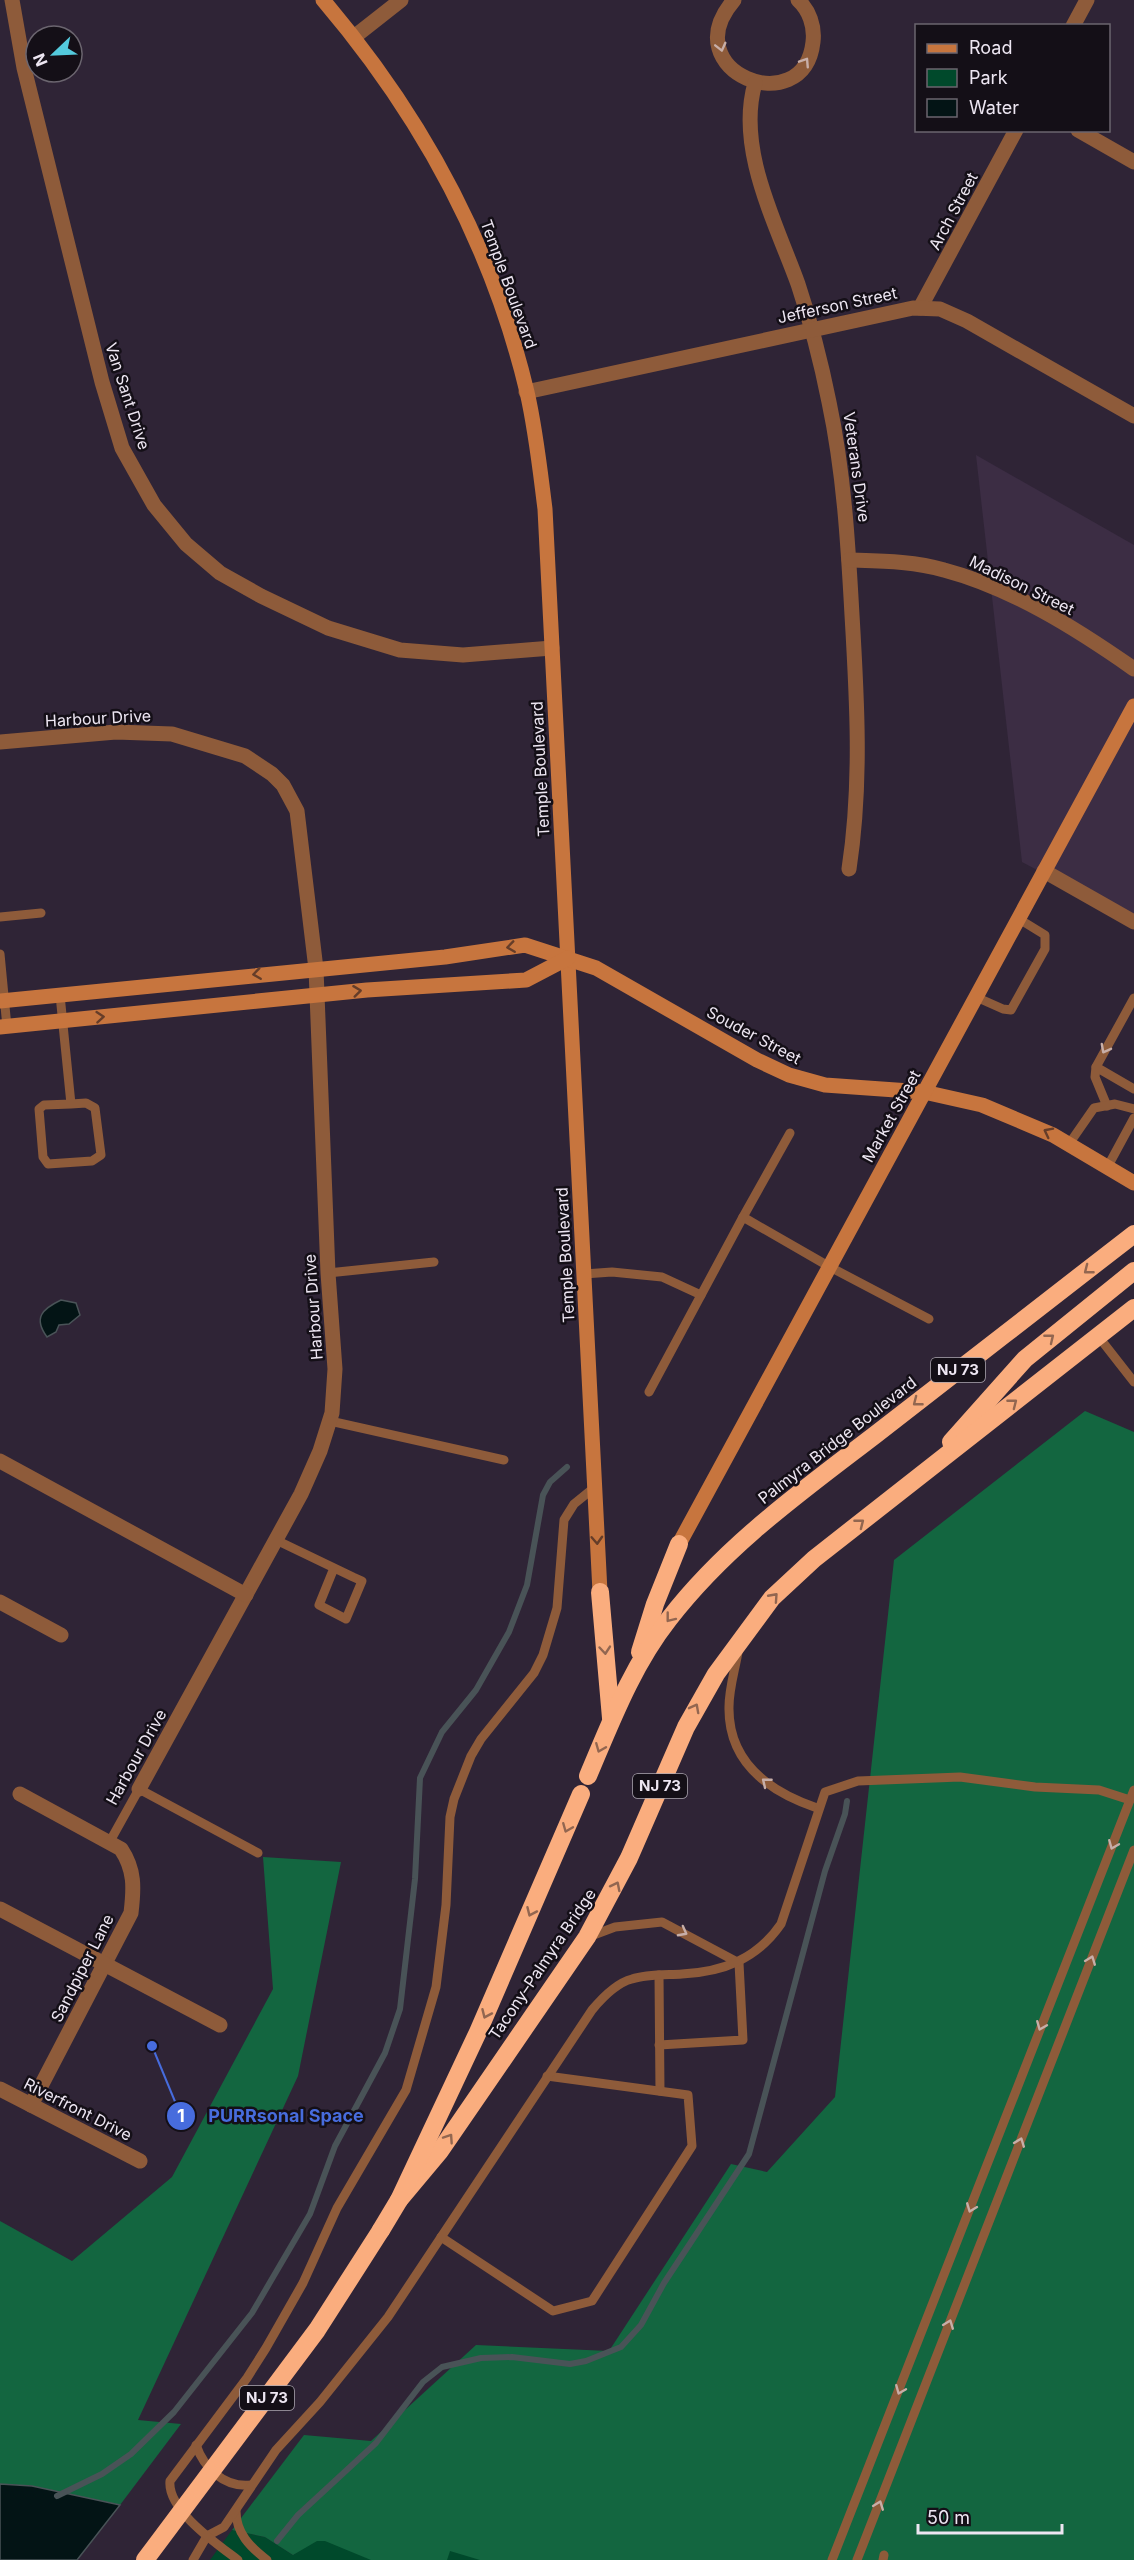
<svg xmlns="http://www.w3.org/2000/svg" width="1134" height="2560" font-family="Inter,sans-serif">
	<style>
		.built { fill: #3c2d44 }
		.green { fill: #00492b }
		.forest { fill: #136640 }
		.water { fill: #031415; stroke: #495357; stroke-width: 1.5 }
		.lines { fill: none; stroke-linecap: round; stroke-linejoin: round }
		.stream { stroke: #495357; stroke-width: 6 }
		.lane { stroke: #8e5b3a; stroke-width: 9 }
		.street { stroke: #8e5b3a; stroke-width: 15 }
		.secondary { stroke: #c7753e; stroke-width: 15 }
		.highway { stroke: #faad7e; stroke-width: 18 }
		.highway-bridge { stroke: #faad7e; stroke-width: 18 }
		.oneway { stroke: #c7aea8 }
		.oneway2 { stroke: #653d29 }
		.oneway3 { stroke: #926650 }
		.labels { text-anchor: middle; stroke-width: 5; stroke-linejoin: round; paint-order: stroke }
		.shield { fill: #140f17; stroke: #aca6b0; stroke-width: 1.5 }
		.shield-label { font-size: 15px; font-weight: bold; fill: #ede6f2 }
		.street-label { font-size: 16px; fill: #ede6f2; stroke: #140f17 }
		.leader { fill: none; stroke: #476cdd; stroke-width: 2 }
		.callout-dot { fill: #476cdd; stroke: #140f17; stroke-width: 2 }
		.mark-label { font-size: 18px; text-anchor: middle; font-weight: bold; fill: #fff }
		.callout-label { font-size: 18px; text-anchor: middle; font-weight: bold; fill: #476cdd; stroke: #140f17; stroke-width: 5; stroke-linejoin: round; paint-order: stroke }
	</style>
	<rect width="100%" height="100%" fill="#2f2436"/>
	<path class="built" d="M976,455L1134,545V921L1022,862Z"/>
	<path class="green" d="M336,2524L541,2560H210L232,2530L265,2537L293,2555Z"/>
	<g class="forest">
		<path d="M1085,1411L1134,1432V2560H480L450,2551L447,2560H371L325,2541H317L293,2555L265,2537L232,2530L304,2435L371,2441L476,2345L609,2351L731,2164L767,2172L835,2097L894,1560Z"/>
		<path d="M263,1857L341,1862L298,2076L138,2420L181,2424L120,2505L32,2486L0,2484V2221L72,2261L172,2177L273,1989Z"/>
	</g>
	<g class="water">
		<path d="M61,1300L76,1303L80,1315L69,1324L59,1325L56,1332L47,1337C33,1318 42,1309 61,1300Z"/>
		<path d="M0,2484L32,2486L120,2505L77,2560H0Z"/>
	</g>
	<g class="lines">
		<g class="stream">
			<path d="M57,2496L102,2474L131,2454L174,2412L252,2313L310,2214L335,2146L385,2053L400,2009L415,1879L420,1778L442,1732L476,1690L509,1632L527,1585L543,1495L550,1482L567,1467"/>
			<path d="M277,2541L298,2515L376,2443L423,2382L442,2367L481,2358L512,2357L570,2364L586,2361L621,2347L641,2325L664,2283L749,2154L825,1871L845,1814L847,1801"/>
		</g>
		<g class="lane">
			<path d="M0,917L41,913"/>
			<path d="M0,954L7,1027"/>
			<path d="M60,995L71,1104L44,1105L39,1109L43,1157L48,1164L92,1161L101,1155L95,1108L86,1103L71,1104"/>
			<path d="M976,997L1003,1009L1011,1010L1045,949V935L1019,919"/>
			<path d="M1096,1067L1134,1089"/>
			<path d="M1107,1106L1095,1077L1096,1067L1134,998"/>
			<path d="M1069,1144L1094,1108L1115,1104L1134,1109"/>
			<path d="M1108,1166L1134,1118"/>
			<path d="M743,1217L790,1133"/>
			<path d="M328,1273L434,1262"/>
			<path d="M584,1274L612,1272L662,1277L701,1295"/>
			<path d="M1098,1336L1134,1382"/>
			<path d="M649,1392L743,1217L830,1267L929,1319"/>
			<path d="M330,1421L504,1460"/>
			<path d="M276,1540L353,1577L362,1581L346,1619L319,1605L334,1568"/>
			<path d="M738,1652C735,1670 729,1688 729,1707C728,1763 770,1792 817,1808"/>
			<path d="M109,1843L139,1789L258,1853"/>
			<path d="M591,1936L615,1927L662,1922L739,1963L743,2040L659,2045"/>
			<path d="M659,1975L660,2091"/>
			<path d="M441,2237L553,2311L592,2301L692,2146L688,2095L547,2076"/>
			<path d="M196,2445C204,2468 224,2488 251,2485"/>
			<path d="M236,2511C236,2533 250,2547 267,2560"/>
			<path d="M193,2560L207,2536L224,2527L276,2450L320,2402L388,2317L592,2010C602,1998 616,1983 632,1979C647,1974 666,1975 682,1974C723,1972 757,1959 781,1924L825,1792L858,1781L960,1777L1035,1787L1099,1790L1130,1800"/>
			<path d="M238,2560C217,2544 167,2510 170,2481L247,2378L266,2348L303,2283L337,2208L406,2090L436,1987L446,1905L450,1817L454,1799L471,1756L481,1739L534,1673L543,1655L557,1608L564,1520L574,1504L595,1487"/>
			<path d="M832,2560L1134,1790"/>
			<path d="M857,2560L1134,1850"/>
			<path d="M883,2560L884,2555"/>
		</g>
		<g class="street">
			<path d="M12,0L24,68L102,382L122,448L154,505L186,544L220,573L261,596L328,628L400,650L463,655L552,648"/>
			<path d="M734,0C672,72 804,123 813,42C815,26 809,10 798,0"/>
			<path d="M1073,26L1087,0"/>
			<path d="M354,37L401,0"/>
			<path d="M755,83C736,149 776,223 798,284C811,323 821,362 829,402C844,473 848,543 852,615C857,699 862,784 849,869"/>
			<path d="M1078,130L1134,162"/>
			<path d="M920,308L1016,130"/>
			<path d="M526,392L913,308L940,309L967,321L1134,416"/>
			<path d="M849,560C881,561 914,561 944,570C1012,588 1077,629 1134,669"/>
			<path d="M0,742L116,732L172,734L245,756L272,774L283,785L297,811L316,969L328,1273L335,1369L332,1413L320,1451L301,1494L139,1789"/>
			<path d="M1044,871L1134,922"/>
			<path d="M0,1461L246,1595"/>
			<path d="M0,1602L61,1635"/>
			<path d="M20,1794L121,1849C135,1870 134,1888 131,1913L31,2105"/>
			<path d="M0,1909L220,2025"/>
			<path d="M0,2089L140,2161"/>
		</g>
		<g class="secondary">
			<path d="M323,0C420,114 492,245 527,392C536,431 540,470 545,509L600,1592"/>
			<path d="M0,1001L445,957L525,945L596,968L757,1060L789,1075L825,1085L924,1092L982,1105L1053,1135L1134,1183"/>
			<path d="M0,1027L367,990L526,980L568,958"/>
			<path d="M679,1544L1134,706"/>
		</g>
		<g class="highway">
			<path d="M951,1442L1025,1359L1134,1271"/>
			<path d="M600,1592L611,1718"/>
			<path d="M640,1652L655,1604L679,1544"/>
			<path d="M588,1776C611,1722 632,1666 669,1619C726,1545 802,1491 875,1435C961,1368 1048,1301 1134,1234"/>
			<path d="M399,2200L440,2151L587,1937L629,1858L686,1727L716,1674L772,1598L814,1559L1134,1308"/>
			<path d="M381,2230L399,2200L478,2032L581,1794"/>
		</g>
		<path class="highway-bridge" d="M145,2560L317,2330L381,2230"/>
	</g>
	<defs><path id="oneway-chevron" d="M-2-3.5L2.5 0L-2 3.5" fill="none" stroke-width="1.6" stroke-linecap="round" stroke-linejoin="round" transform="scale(1.5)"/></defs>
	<g class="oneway">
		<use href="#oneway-chevron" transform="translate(721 47) rotate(76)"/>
		<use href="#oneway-chevron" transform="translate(805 62) rotate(-57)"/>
		<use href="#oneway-chevron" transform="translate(1105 1049) rotate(118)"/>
		<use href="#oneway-chevron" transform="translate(766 1782) rotate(-141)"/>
		<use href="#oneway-chevron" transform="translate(1113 1845) rotate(112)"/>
		<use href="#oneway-chevron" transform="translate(683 1932) rotate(28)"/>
		<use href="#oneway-chevron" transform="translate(1091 1960) rotate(-69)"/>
		<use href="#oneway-chevron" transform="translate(1041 2026) rotate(112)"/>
		<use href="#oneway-chevron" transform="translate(1020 2142) rotate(-69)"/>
		<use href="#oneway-chevron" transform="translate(971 2208) rotate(111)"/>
		<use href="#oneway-chevron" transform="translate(949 2324) rotate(-69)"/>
		<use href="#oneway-chevron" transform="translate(900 2390) rotate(112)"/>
		<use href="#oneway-chevron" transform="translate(879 2505) rotate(-69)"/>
	</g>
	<g class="oneway2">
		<use href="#oneway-chevron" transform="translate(511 947) rotate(172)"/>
		<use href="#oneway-chevron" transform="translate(257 974) rotate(172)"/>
		<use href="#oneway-chevron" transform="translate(357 991) rotate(-7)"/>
		<use href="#oneway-chevron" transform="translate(100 1017) rotate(-5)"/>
		<use href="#oneway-chevron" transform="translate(1048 1132) rotate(-153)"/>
		<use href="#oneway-chevron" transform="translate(597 1540) rotate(87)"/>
	</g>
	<g class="oneway3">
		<use href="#oneway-chevron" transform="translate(1088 1270) rotate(142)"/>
		<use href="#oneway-chevron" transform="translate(1050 1338) rotate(-39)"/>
		<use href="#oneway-chevron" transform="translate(917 1402) rotate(142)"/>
		<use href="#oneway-chevron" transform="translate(1013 1403) rotate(-38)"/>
		<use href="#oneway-chevron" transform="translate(860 1523) rotate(-38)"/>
		<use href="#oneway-chevron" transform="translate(774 1597) rotate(-48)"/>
		<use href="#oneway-chevron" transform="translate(670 1618) rotate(128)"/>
		<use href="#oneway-chevron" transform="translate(605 1650) rotate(85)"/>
		<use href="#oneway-chevron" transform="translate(695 1708) rotate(-62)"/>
		<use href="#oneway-chevron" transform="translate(600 1748) rotate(112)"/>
		<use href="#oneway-chevron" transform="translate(567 1828) rotate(112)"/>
		<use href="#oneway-chevron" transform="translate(616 1886) rotate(-63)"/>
		<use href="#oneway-chevron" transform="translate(531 1912) rotate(114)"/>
		<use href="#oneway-chevron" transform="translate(486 2014) rotate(114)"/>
		<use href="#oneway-chevron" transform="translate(449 2138) rotate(-56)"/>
	</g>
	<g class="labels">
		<g class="shield">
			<rect x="931" y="1358" width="54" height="24" rx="4.5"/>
			<rect x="633" y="1774" width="54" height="24" rx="4.5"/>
			<rect x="240" y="2386" width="54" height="24" rx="4.5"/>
		</g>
		<g class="shield-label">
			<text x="958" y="1375">NJ 73</text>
			<text x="660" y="1791">NJ 73</text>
			<text x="267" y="2403">NJ 73</text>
		</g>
		<g class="street-label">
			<text transform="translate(953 211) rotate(-62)" y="6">Arch Street</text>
			<text transform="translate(509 284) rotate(70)" y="6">Temple Boulevard</text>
			<text transform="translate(837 305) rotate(-12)" y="6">Jefferson Street</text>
			<text transform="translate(128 396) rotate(72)" y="6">Van Sant Drive</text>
			<text transform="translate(857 467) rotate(82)" y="6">Veterans Drive</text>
			<text transform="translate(1022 585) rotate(26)" y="6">Madison Street</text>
			<text transform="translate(98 718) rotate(-3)" y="6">Harbour Drive</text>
			<text transform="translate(540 769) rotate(-93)" y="6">Temple Boulevard</text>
			<text transform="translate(754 1035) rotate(28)" y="6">Souder Street</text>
			<text transform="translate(891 1116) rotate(-61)" y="6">Market Street</text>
			<text transform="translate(565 1255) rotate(-93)" y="6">Temple Boulevard</text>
			<text transform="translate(313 1307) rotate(-94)" y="6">Harbour Drive</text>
			<text transform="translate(837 1440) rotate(-38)" y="6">Palmyra Bridge Boulevard</text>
			<text transform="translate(136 1757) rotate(-61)" y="6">Harbour Drive</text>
			<text transform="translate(542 1964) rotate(-56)" y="6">Tacony–Palmyra Bridge</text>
			<text transform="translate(82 1968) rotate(-63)" y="6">Sandpiper Lane</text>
			<text transform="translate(78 2109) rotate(27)" y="6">Riverfront Drive</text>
		</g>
	</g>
	<path class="leader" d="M152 2046L181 2116"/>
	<g class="callout-dot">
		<circle cx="152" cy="2046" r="6"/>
		<circle cx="181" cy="2116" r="15"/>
	</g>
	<g class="mark-label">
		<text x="181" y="2122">1</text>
	</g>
	<g class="callout-label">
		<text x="286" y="2122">PURRsonal Space</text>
	</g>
	<rect x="915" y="24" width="195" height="108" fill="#140f17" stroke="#6b656f" stroke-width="1.5"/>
	<rect x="927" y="44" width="30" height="9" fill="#c7753e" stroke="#6b656f" stroke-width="1.5"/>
	<text x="969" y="54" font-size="18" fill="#ede6f2">Road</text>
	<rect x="927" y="69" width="30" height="18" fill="#00492b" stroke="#6b656f" stroke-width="1.5"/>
	<text x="969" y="84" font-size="18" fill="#ede6f2">Park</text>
	<rect x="927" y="99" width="30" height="18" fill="#031415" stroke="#6b656f" stroke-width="1.5"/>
	<text x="969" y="114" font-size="18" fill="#ede6f2">Water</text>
	<g transform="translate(54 54) rotate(247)"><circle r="28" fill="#140f17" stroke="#6b656f" stroke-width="1.5"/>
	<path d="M0-4.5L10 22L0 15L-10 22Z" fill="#54cadd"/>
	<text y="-9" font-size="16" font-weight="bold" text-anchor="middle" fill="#ede6f2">N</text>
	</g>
	<path d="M918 2524v9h144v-9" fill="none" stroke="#ede6f2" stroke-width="3"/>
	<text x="927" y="2524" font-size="18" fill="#ede6f2" stroke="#140f17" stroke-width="4.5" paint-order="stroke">50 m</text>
</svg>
